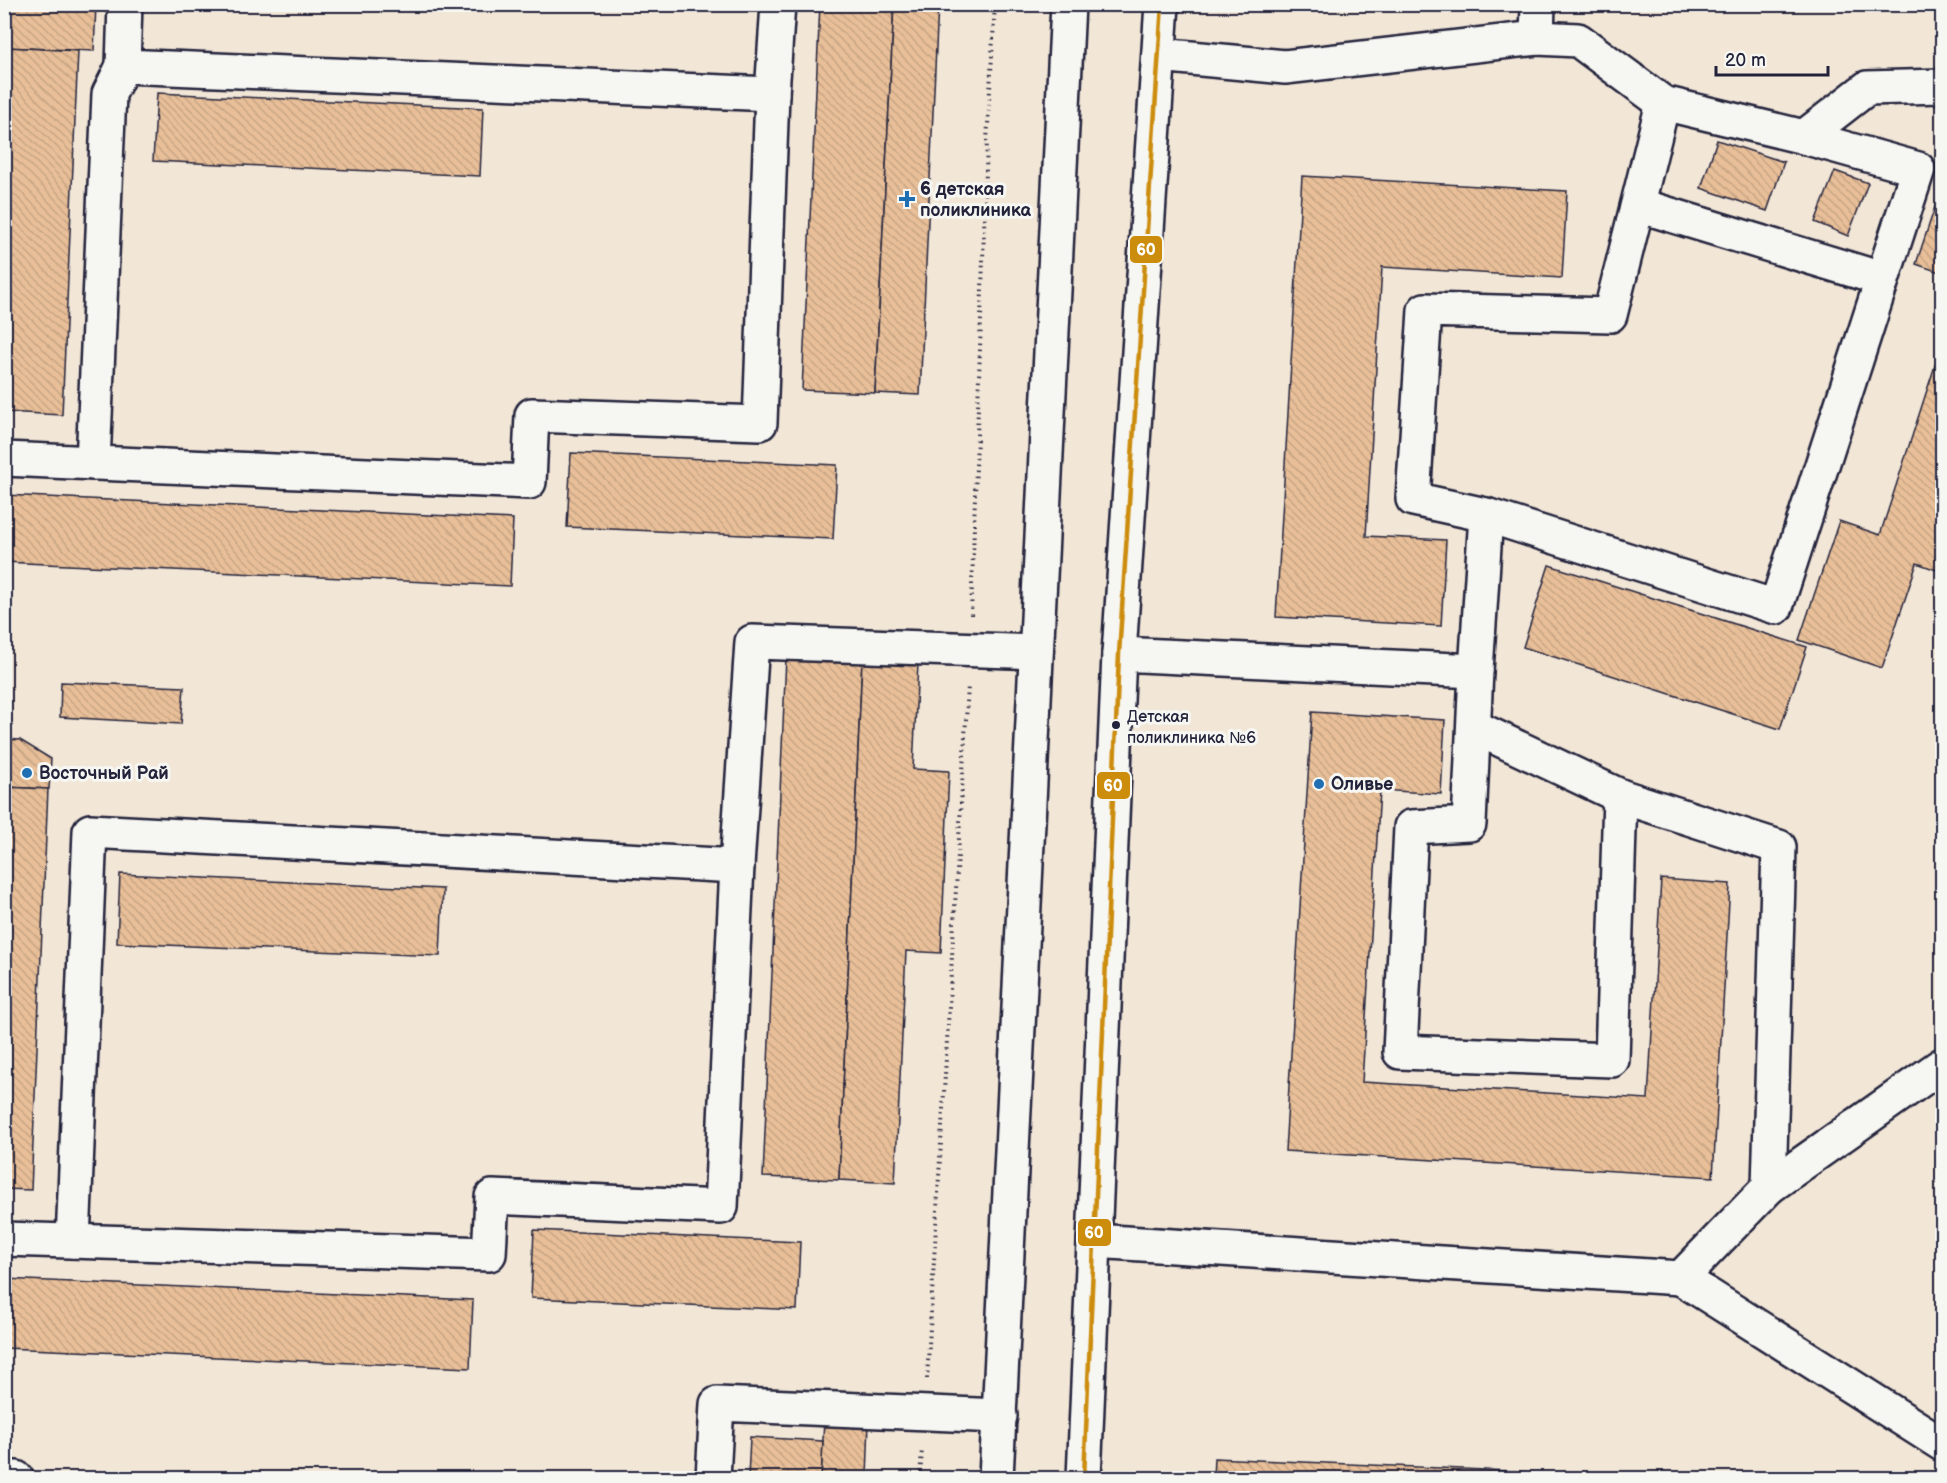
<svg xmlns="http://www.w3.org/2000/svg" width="1947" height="1483" font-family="'Balsamiq Sans',sans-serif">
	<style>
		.building { fill: url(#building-back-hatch); stroke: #22223b; stroke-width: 1.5 }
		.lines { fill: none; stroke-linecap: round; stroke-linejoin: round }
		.minor-casing { stroke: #22223b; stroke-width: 38 }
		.path { stroke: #22223b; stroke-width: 4; stroke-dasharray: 1.5 4.5; stroke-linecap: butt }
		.minor { stroke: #f6f6f2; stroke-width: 33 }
		.bus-1-casing { stroke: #f6f6f2; stroke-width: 9 }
		.bus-1 { stroke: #cc8c0c; stroke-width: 4.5 }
		.poi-dot { fill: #1f6fb2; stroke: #f6f6f2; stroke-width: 2 }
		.bus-dot { fill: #22223b; stroke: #f6f6f2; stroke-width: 2 }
		.labels { text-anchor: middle; stroke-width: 6; stroke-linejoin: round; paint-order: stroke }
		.bus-label { font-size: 16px; fill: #22223b; stroke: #f6f6f2; text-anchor: start }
		.poi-label { font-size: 18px; font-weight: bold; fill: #22223b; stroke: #f6f6f2; text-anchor: start }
		.line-badge { stroke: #f6f6f2; stroke-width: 2 }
		.badge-label { font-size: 16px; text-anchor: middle; font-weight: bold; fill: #fff }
	</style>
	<defs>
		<pattern id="building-back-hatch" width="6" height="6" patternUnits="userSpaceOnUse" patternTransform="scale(1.5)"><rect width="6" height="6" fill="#e8bf98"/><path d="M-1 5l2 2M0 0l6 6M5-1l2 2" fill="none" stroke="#c7a484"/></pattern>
	</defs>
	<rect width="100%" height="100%" fill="#f2e6d7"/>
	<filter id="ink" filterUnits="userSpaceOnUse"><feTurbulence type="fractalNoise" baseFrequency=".0167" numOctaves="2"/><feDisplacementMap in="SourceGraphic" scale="12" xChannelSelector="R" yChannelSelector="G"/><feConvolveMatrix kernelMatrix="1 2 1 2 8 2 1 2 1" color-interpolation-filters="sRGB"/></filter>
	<g filter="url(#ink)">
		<g class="building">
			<path d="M4,4H96L94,51L4,47Z"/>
			<path d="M820,4H894L875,393L802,390Z"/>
			<path d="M894,4H938L920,395L875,393Z"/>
			<path d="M6,47L78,51L62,415L4,412Z"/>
			<path d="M157,93L483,108L480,176L153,161Z"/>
			<path d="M1717,140L1784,162L1767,211L1701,188Z"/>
			<path d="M1835,171L1868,183L1848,236L1815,222Z"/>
			<path d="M1302,176L1567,191L1562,278L1382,267L1366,536L1446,540L1441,626L1276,617Z"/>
			<path d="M1942,186V273L1916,264Z"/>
			<path d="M1942,344V572L1917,563L1882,668L1799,640L1839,521L1880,535Z"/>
			<path d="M571,453L837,465L833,539L567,527Z"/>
			<path d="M4,495L513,519L510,586L4,562Z"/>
			<path d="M1549,565L1807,647L1780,729L1523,647Z"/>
			<path d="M786,657L862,660L839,1180L763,1177Z"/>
			<path d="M862,660L918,663L913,769L949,771L941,953L906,951L895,1183L839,1180Z"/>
			<path d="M61,682L184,687L181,724L60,717Z"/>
			<path d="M1312,712L1445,720L1441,794L1380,790L1362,1082L1648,1099L1661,879L1730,884L1713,1177L1285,1151Z"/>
			<path d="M4,739L20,740L51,759L49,789L4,787Z"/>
			<path d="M4,787L48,789L31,1190L4,1189Z"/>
			<path d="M120,874L443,889L440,956L117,943Z"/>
			<path d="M534,1230L800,1242L797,1310L531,1298Z"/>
			<path d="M4,1279L473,1300L470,1368L4,1348Z"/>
			<path d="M824,1419L869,1421L867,1478H821Z"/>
			<path d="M750,1437L823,1441L821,1478H748Z"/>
			<path d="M1214,1458L1530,1472V1478H1213Z"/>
		</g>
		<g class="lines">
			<g class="minor-casing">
				<g id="minor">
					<path d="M125,4L123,66L772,94"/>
					<path d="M1537,38L1538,4"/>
					<path d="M1663,103L1804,137L1867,88L1942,86"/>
					<path d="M1638,205L1882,279"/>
					<path d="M4,459L529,482L532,415L760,423L772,94L778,4"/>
					<path d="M93,463L109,94L123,66"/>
					<path d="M1486,515L1776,607L1918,169L1804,137"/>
					<path d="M1119,654L1476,671L1486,515L1413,499L1425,310L1610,315L1663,103L1578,40L1537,38L1285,67L1159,55"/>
					<path d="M1474,727L1620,796"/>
					<path d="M1769,1187L1942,1065"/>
					<path d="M4,1239L489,1254L492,1197L721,1207L737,866L752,642L1036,652"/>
					<path d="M73,1241L90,831L737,866"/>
					<path d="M1094,1241L1681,1278L1769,1187L1779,847L1620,796L1612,1060L1400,1052L1411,827L1469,824L1476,671"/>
					<path d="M1681,1278L1942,1444"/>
					<path d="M4,1478H16"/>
					<path d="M713,1478L717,1404L1000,1416"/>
					<path d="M996,1478L1068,4"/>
					<path d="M1084,1478L1119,654L1162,4"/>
				</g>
			</g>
			<g class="path">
				<path d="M971,615L987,141L995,4"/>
				<path d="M927,1379L968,686"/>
				<path d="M920,1478L922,1449"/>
			</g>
			<use href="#minor" class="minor"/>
			<g class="bus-1-casing">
				<path id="bus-1" d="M1084,1478L1119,654L1162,4"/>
			</g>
			<use href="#bus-1" class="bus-1"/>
		</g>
	</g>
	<g class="poi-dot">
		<path d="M904 190h6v6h6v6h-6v6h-6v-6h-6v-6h6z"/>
		<circle cx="27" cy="773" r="6"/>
		<circle cx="1319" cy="784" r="6"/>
	</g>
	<circle class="bus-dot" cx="1116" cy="725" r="5"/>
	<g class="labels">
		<g class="bus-label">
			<text x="1127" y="722">Детская<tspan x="1127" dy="21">поликлиника №6</tspan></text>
		</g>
		<g class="poi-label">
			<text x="920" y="195">6 детская<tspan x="920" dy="21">поликлиника</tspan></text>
			<text x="39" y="779">Восточный Рай</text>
			<text x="1331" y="790">Оливье</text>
		</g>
	</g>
	<g class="line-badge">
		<rect x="1129" y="235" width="34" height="29" rx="6" fill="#cc8c0c"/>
		<rect x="1096" y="771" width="35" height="29" rx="6" fill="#cc8c0c"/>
		<rect x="1077" y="1218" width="35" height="29" rx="6" fill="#cc8c0c"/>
	</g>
	<g class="badge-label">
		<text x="1146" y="255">60</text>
		<text x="1113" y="791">60</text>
		<text x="1094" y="1238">60</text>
	</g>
	<rect width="1947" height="1483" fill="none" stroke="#f6f6f2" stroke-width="24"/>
	<rect x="12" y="12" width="1923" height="1459" fill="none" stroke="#22223b" stroke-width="2" filter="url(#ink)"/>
	<path d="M1716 66v9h112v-9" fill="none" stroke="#22223b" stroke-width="3"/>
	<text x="1725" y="66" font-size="18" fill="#22223b" stroke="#f6f6f2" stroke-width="4.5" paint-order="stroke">20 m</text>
</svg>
